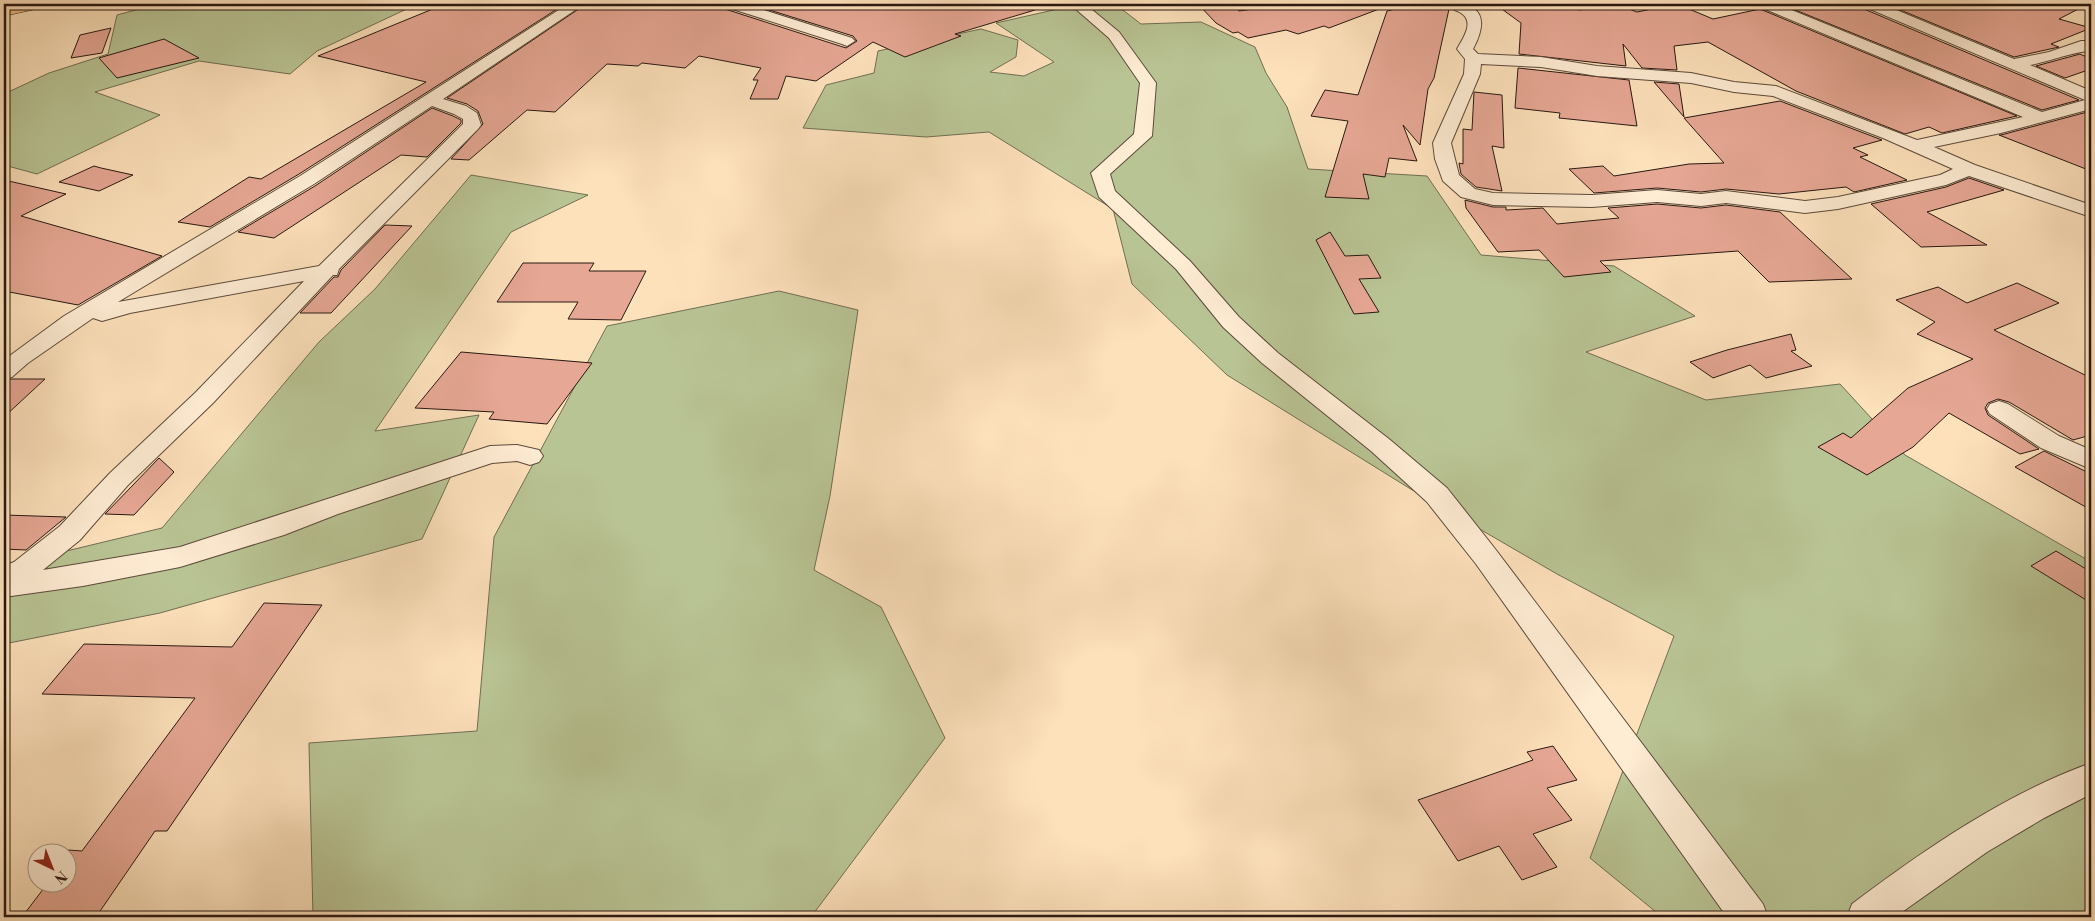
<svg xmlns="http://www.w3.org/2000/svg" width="2095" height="921" font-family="'Libre Bodoni',serif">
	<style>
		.green { fill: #b9c494; stroke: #706e53 }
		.building { fill: #e6a794; stroke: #281812 }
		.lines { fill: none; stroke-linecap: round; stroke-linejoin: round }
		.minor-casing { stroke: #5d4a3c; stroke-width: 2 }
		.trunk-casing { stroke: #281812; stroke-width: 1 }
		.minor { fill: #feecd3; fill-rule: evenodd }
		.trunk { fill: #eec07e; fill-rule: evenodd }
	</style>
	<rect width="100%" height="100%" fill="#fde1bb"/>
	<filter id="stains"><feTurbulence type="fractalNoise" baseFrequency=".004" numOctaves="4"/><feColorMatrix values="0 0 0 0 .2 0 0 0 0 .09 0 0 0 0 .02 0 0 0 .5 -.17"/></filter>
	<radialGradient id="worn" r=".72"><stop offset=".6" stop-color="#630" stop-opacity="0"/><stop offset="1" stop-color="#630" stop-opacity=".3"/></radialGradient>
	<g class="green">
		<path d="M158,4H391L413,6L317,51L290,74L199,61L95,92L160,115L37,174L4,165V94L49,73L108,54L117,15Z"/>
		<path d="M1080,4H1115L1141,24L1201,22L1255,47L1266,73L1287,107L1308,169L1427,176L1481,255L1614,266L1695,316L1586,352L1706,400L1840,384L1905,455L2091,562V917H1662L1590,858L1674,636L1557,574L1409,488L1227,375L1132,284L1113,209L989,132L926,137L803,128L826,85L874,73L878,51L981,29L1018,40L1016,57L990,72L1024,76L1054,62L996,23Z"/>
		<path d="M471,175L588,195L511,232L375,431L479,415L422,539L160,613L4,644V566L162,528L319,342L375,289Z"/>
		<path d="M779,291L858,310L830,496L814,570L881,607L945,738L811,917H313L309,743L477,731L494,537L607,326Z"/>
	</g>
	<g class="building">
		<path d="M445,4H565L299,174L210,227L178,222L249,177L261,179L426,82L318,56Z"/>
		<path d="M586,4H722L725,9L846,48L857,41L853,36L750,4H1034L1035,10L955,34L961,36L905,57L873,42L816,81L786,76L778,99H750L758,80H753L761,68L699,56L685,68L642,63L638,66L607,64L555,112L527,110L469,160L451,159L483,124L478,111L467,104L447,98Z"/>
		<path d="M1198,4H1232L1239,11L1289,4H1387V6L1329,28L1324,26L1298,34L1286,30L1248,38L1238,32L1233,33L1216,23Z"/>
		<path d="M1416,4H1445L1449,9L1434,78L1428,89L1420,145L1403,125L1417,161L1389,158L1385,177L1363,174L1369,199L1325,197L1348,121L1311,116L1325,90L1358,95L1387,11Z"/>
		<path d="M1495,4H1564L1580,10L1592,7L1589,4H1616L1637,12L1677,4L1713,19L1760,9L2017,116L1942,133L1929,127L1905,134L1796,91L1708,42L1674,46L1677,70L1642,68L1623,44L1626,66L1519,54L1521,23Z"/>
		<path d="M1788,4H1861L1864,9L2079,100L2042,110L1783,5Z"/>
		<path d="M1886,4H2088L2059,19L2091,28L2051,44L2059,47L2014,57Z"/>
		<path d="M111,28L102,53L71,58L80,35Z"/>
		<path d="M164,39L199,58L117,78L99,58Z"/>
		<path d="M2080,54L2091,59V69L2065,78L2036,66Z"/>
		<path d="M1518,68L1629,80L1637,126L1559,118L1560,113L1515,108Z"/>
		<path d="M1654,82L1679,84L1684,117Z"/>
		<path d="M1474,92L1502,95L1504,148L1492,146L1502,191L1476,187L1461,174L1459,163L1463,164V129L1472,130Z"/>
		<path d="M1780,101L1882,140L1853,148L1868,155L1860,157L1907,180L1854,192L1846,187L1779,194L1726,189L1701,192L1657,188L1594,193L1569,169L1603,166L1614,176L1689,164L1724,163L1684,118Z"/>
		<path d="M432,108L453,116L461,120V123L427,157L401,155L274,238L238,232L315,186Z"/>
		<path d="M2091,111V171L1999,135H2001Z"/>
		<path d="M94,166L101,168L133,175L99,191L59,182Z"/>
		<path d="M1969,178L2004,190L1927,212L1987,245L1921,247L1871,204L1946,187Z"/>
		<path d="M4,180L66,194L21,216L162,256L78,305L4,291Z"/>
		<path d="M1465,200L1493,207H1506V210L1543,208L1557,224L1619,218L1608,208L1657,204L1701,208L1726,205L1780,212L1852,279L1769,282L1738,251L1600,261L1611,272L1564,277L1539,250L1498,252L1466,208Z"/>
		<path d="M385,225L412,226L331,313H300L334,277H338L341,270Z"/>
		<path d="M1330,232L1345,256L1368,255L1381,278L1359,279L1379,312L1354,314L1316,240Z"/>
		<path d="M523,263H594L589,271H646L621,320L568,319L578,302H497Z"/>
		<path d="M2017,283L2059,303L1994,330L2091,378V435L2073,440L2009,402L1998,399L1988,403L1985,408L1988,415L2039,449L2020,454L1949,413L1913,447L1867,475L1818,447L1843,433L1851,438L1908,388L1973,359L1917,334L1935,322L1896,300L1938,287L1967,303Z"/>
		<path d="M1791,334L1796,350L1791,351L1812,366L1766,378L1750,365L1713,378L1690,362L1727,350Z"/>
		<path d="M461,352L592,363L547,424L489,419L494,412L415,408Z"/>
		<path d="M11,379H45L4,417V381Z"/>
		<path d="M2044,451L2091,474V510L2015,467Z"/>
		<path d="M159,458L174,472L134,515L105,514Z"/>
		<path d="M4,515L66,517L26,550L4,549Z"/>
		<path d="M2056,551L2091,572V603L2031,566Z"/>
		<path d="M264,603L322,605L167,831H155L96,917H22L47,884H68V850L82,851L195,698L42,694L84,644L232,647Z"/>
		<path d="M1553,746L1577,780L1547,788L1572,820L1533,834L1557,867L1522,880L1499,846L1458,861L1418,800L1533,760L1527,752Z"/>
	</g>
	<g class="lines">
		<g class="minor-casing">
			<g id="minor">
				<path d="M568,4H584L443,99L466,106L477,113L481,125L478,129L339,269L337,275H333L213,403L128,485L80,540L43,570L180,547L490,446L517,445L539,450L543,456L539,462L530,465L517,461L492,463L338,514L284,535L180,567L83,586L4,597V566L14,562L60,526L110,473L195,393L304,281L130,313L102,321L93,318L28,363L12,377L4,379V360L64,316L300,176ZM432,106L454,114L463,119V124L319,266L118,302L314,184Z"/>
				<path d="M724,4H745L852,38L855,41L847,46L842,44L726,7Z"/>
				<path d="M1070,4H1085L1119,32L1156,83L1152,136L1110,174L1115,191L1190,261L1239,317L1278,353L1389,439L1447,488L1496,550L1763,904L1768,917H1727L1476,564L1427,502L1371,451L1262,363L1223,327L1176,269L1099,197L1091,173L1134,134L1140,83L1109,38Z"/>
				<path d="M1447,4C1482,2 1489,19 1473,49L1478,54L1541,57L1597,66L1691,73L1734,82L1776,86L1917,140L2023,117L1760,7L1758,4H1777L2042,112L2085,100L1865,7L1863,4H1882L2014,59L2049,52L2081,41H2091V51C2075,51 2048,62 2030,65L2091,91V109L2001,133L1934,147L1975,165L2091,205V217L1969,176L1946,185L1838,209L1805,213L1726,203L1701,206L1657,202L1592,207L1493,205L1461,197L1443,181L1435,159L1433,143L1464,74L1465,59L1457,49C1463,38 1475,22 1461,13C1456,10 1450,9 1447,4ZM1481,64L1541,67L1597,76L1691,83L1734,92L1773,96L1883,138L1953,169L1940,175L1838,197L1805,201L1726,191L1701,194L1657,190L1592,195L1493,193L1475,189L1459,175L1451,143L1480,74Z"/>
				<path d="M1999,401L2008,404L2059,436L2091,450V469L2041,448L1990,414L1987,409L1990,404Z"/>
				<path d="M2091,763V794L2044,818L1987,852L1895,917H1847L1852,904C1925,849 2005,794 2091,763Z"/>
			</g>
		</g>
		<g class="trunk-casing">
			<path id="trunk" d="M21,4H47L45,7L4,16V8Z"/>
		</g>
		<use href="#minor" class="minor"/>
		<use href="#trunk" class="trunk"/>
	</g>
	<rect width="2095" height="921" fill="none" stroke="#fde1bb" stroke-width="20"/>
	<rect x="5" y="5" width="2085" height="911" fill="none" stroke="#281812" stroke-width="2.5"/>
	<rect x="10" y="10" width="2075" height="901" fill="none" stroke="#281812"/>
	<g transform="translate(52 868) rotate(137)"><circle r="24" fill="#feecd3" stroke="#a89786"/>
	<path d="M0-4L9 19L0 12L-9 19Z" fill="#8f2418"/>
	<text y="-8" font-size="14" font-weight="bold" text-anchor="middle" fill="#281812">N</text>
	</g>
	<rect width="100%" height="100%" filter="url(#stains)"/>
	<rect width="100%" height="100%" fill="url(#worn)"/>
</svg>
